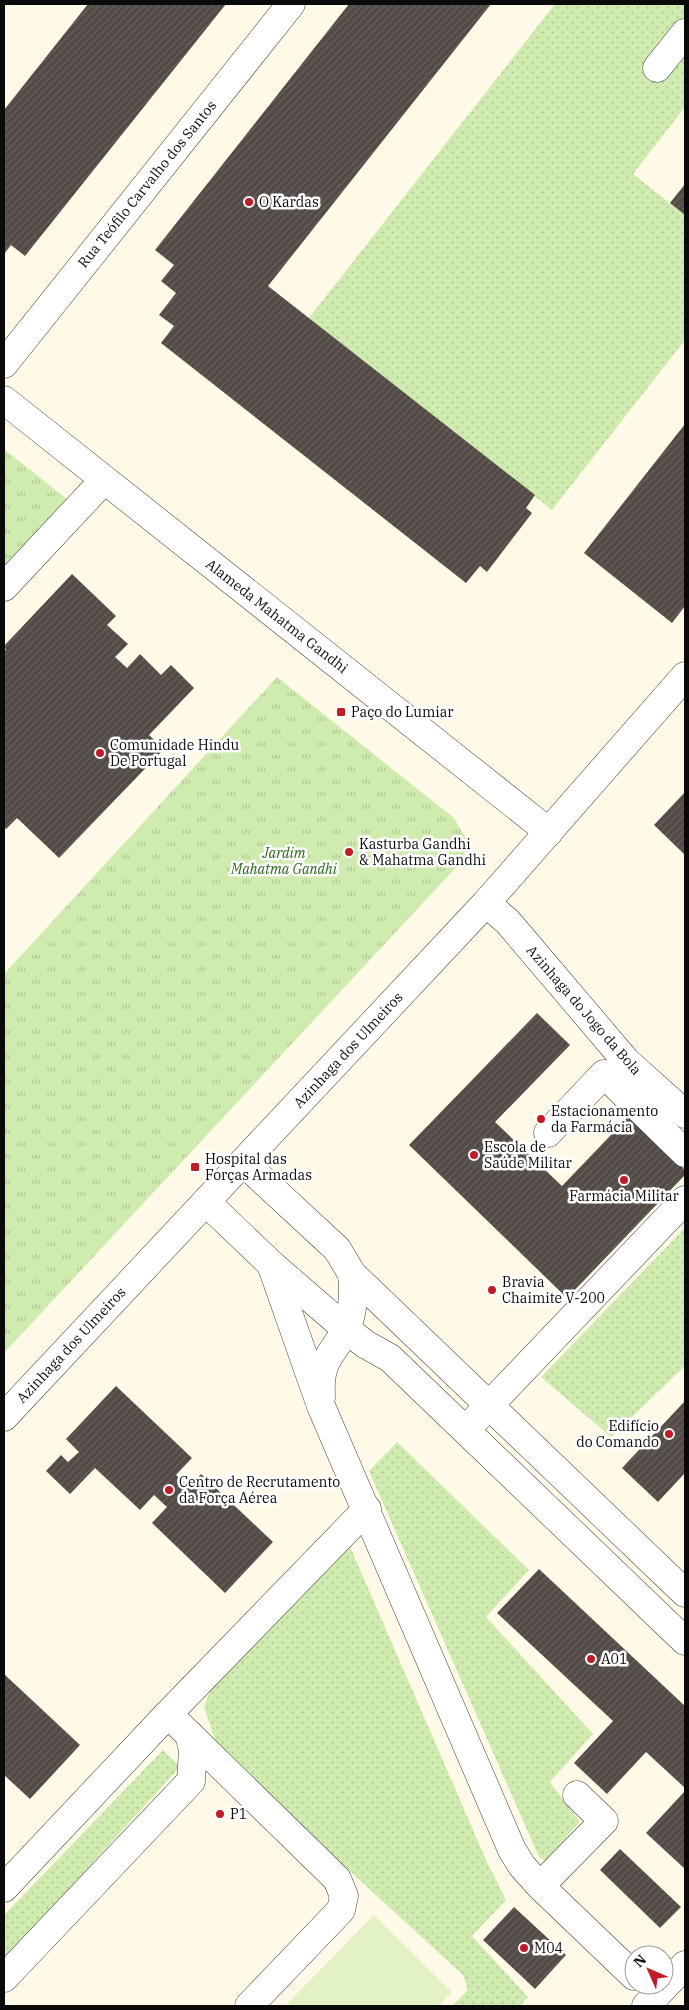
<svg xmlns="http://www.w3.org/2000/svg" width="689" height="2010" font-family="'IBM Plex Serif',serif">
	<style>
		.grass { fill: url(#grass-dots) }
		.park { fill: url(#park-tufts) }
		.pitch { fill: #e3f2c2 }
		.building { fill: url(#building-hatch) }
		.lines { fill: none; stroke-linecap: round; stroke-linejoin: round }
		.minor-casing { stroke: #3d3d3d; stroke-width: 29 }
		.minor { stroke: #fff; stroke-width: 28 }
		.poi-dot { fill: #c11b28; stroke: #fff; stroke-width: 2 }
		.labels { text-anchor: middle; stroke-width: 5; stroke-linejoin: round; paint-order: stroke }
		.street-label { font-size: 14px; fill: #0a0a0a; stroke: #fff }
		.poi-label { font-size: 14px; fill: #0a0a0a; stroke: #fff; text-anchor: start }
		.park-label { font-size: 14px; font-style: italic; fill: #2a6518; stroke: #fff }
	</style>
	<defs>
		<pattern id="grass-dots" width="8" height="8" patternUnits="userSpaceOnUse" patternTransform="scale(1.25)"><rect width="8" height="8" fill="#d0ebaf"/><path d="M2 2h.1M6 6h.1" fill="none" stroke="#b1c895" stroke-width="1.8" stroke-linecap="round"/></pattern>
		<pattern id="park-tufts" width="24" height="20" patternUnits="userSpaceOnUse" patternTransform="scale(1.25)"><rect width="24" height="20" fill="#d0ebaf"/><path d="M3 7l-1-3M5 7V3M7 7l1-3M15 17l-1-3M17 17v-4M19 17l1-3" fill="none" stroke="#b1c895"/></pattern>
		<pattern id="building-hatch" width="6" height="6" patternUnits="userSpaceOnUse" patternTransform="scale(1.25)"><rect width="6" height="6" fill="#534b46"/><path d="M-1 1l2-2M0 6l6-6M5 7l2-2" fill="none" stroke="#67605c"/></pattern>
	</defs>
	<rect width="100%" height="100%" fill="#fffae8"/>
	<g class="grass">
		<path d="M555,4H685V107L633,174L685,215V340L552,510L309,318Z"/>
		<path d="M685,1228V1366L611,1437L541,1377Z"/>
		<path d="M397,1442L529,1570L486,1617L593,1734L550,1782L580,1822L545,1861L539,1857L369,1471Z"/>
		<path d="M348,1542L487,1862L506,1900L472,1936L528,1997L520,2006H452L468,1990L463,1975L366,1886L216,1743L204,1707L210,1691Z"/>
		<path d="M163,1750L180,1767L4,1960V1915Z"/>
	</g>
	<g class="park">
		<path d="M4,449L87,515L4,603Z"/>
		<path d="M277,677L454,818L468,842L462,861L4,1353V974Z"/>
	</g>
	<path class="pitch" d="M374,1915L452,1992L438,2006H285Z"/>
	<g class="building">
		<path d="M88,4H226L25,256L11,245L4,254V110Z"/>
		<path d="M349,4H491L268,286L535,495L526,508L532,513L487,572L480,566L466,583L161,343L174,326L159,315L176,293L161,281L174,265L155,250Z"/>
		<path d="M685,184V215L670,203Z"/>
		<path d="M685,424V606L672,623L584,553Z"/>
		<path d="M72,574L116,616L107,625L128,644L115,657L127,668L140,654L161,675L171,665L194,688L149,735L164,749L59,858L17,818L6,829L4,827V652L6,650L4,646Z"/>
		<path d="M685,792V855L654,825Z"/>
		<path d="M537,1013L570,1045L495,1122L562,1186L629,1116L685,1170V1175L567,1298L409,1145Z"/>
		<path d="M116,1386L192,1458L176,1475L189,1487L201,1474L273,1542L225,1593L152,1523L167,1507L154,1495L140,1510L95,1468L70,1494L46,1471L61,1455L68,1462L79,1452L66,1439Z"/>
		<path d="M685,1401V1476L684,1474L658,1502L622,1468Z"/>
		<path d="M539,1569L685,1706V1788L646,1752L607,1794L574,1763L613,1721L497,1613Z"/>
		<path d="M4,1674L80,1745L30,1799L4,1775Z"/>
		<path d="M685,1791V1869L646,1833Z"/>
		<path d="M620,1849L681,1907L660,1928L600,1870Z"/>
		<path d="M514,1907L566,1955L535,1989L483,1940Z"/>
	</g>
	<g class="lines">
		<g class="minor-casing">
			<g id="minor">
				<path d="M657,68L685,33"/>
				<path d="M4,364L291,4"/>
				<path d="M4,400L549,832"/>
				<path d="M4,587L104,480"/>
				<path d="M486,903L508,922L626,1061L685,1114"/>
				<path d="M548,1133L604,1074L685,1153"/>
				<path d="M243,1162L337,1249L352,1274L685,1593"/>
				<path d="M206,1202L271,1264L346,1329L365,1344L390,1358L685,1641"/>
				<path d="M271,1264L321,1406L512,1850L522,1866L540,1886L634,1976"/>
				<path d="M321,1397C319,1358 331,1358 346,1329C354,1311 354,1293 352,1274"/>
				<path d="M4,1417L486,903L685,676"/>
				<path d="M476,1419L685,1200"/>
				<path d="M168,1714L337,1879L344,1896L341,1910L249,2006"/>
				<path d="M540,1886L604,1821L577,1795"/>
				<path d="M4,1888L168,1714L367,1509"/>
				<path d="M4,1978L191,1781L193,1750L189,1734"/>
				<path d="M646,2006L685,1965"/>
			</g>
		</g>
		<use href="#minor" class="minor"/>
	</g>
	<g class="poi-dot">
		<circle cx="249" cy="202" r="5"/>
		<rect x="336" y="707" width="10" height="10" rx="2.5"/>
		<circle cx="100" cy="753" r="5"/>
		<circle cx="349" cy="852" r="5"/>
		<circle cx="541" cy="1119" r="5"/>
		<circle cx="474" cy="1155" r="5"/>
		<rect x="190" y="1162" width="10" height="10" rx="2.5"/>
		<circle cx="624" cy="1180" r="5"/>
		<circle cx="492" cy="1290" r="5"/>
		<circle cx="669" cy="1434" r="5"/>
		<circle cx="169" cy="1490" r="5"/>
		<circle cx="591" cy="1659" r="5"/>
		<circle cx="220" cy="1814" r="5"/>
		<circle cx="524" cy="1948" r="5"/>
	</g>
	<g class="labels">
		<g class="street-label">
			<text transform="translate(147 184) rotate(-51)" y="5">Rua Teófilo Carvalho dos Santos</text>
			<text transform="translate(277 616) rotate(38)" y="5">Alameda Mahatma Gandhi</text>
			<text transform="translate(584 1010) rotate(49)" y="5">Azinhaga do Jogo da Bola</text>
			<text transform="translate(348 1050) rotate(-47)" y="5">Azinhaga dos Ulmeiros</text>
			<text transform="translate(71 1345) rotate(-47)" y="5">Azinhaga dos Ulmeiros</text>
		</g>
		<g class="poi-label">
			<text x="259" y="207">O Kardas</text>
			<text x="351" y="717">Paço do Lumiar</text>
			<text x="110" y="750">Comunidade Hindu<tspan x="110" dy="16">De Portugal</tspan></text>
			<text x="359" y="849">Kasturba Gandhi<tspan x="359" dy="16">&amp; Mahatma Gandhi</tspan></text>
			<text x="551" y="1116">Estacionamento<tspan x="551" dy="16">da Farmácia</tspan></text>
			<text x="484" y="1152">Escola de<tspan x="484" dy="16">Saúde Militar</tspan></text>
			<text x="205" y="1164">Hospital das<tspan x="205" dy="16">Forças Armadas</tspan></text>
			<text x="624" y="1201" text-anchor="middle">Farmácia Militar</text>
			<text x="502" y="1287">Bravia<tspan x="502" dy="16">Chaimite V-200</tspan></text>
			<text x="659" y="1431" text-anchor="end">Edifício<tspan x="659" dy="16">do Comando</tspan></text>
			<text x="179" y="1487">Centro de Recrutamento<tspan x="179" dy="16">da Força Aérea</tspan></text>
			<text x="601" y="1664">A01</text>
			<text x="230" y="1819">P1</text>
			<text x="534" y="1953">M04</text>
		</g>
		<g class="park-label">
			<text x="284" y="858">Jardim<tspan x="284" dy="16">Mahatma Gandhi</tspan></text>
		</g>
	</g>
	<rect width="689" height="2010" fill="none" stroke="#0a0a0a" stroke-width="10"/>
	<g transform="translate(649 1970) rotate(315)"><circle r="24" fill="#ffffff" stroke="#9d9d9d"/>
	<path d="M0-4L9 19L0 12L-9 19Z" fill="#c11b28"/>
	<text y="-8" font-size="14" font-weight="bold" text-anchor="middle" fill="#0a0a0a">N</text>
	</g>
</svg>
